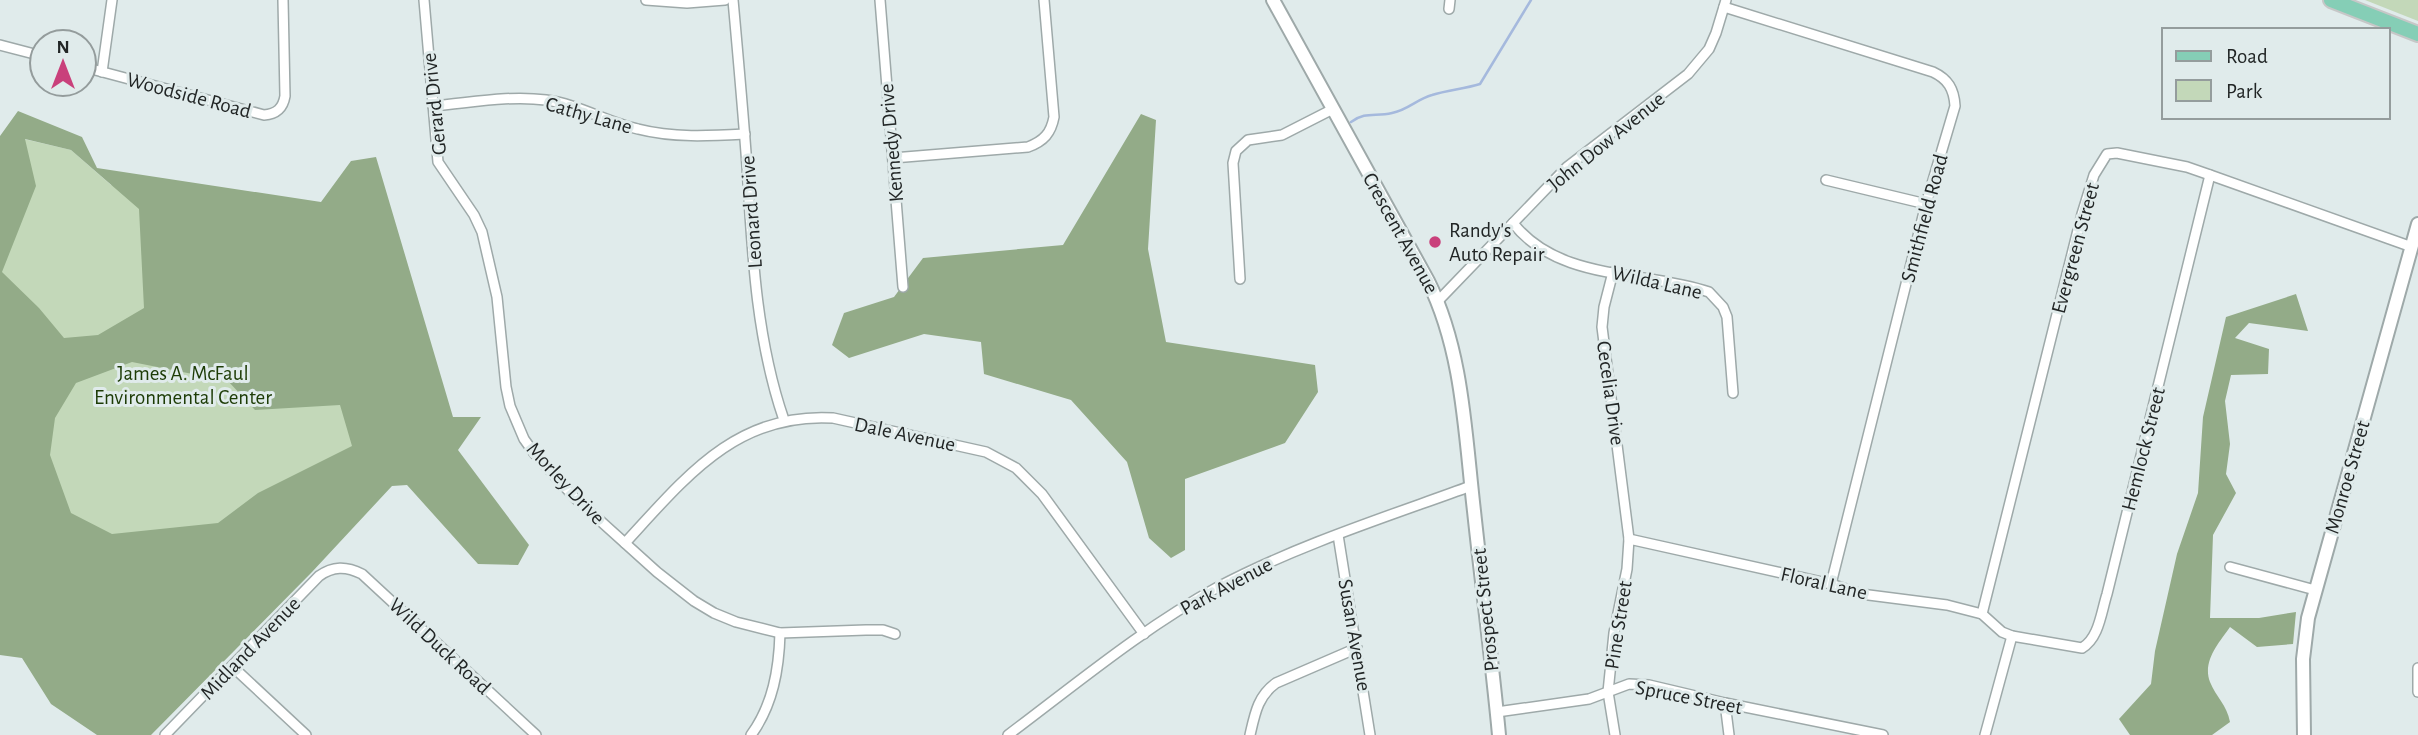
<svg xmlns="http://www.w3.org/2000/svg" width="2418" height="735" font-family="'Alegreya Sans',sans-serif">
	<style>
		.green { fill: #c3d8b9 }
		.forest { fill: #93ab88; fill-rule: evenodd }
		.lines { fill: none; stroke-linecap: round; stroke-linejoin: round }
		.stream { stroke: #a5b9dd; stroke-width: 2.5 }
		.street-casing { stroke: #9ea9a9; stroke-width: 12 }
		.secondary-casing { stroke: #9ea9a9; stroke-width: 16 }
		.primary-casing { stroke: #c6c7c7; stroke-width: 18 }
		.street { stroke: #fff; stroke-width: 9 }
		.secondary { stroke: #fff; stroke-width: 12 }
		.primary { stroke: #85ceb6; stroke-width: 14 }
		.poi-dot { fill: #c9407b; stroke: #e0ebeb; stroke-width: 2.5 }
		.labels { text-anchor: middle; stroke-width: 6; stroke-linejoin: round; paint-order: stroke }
		.street-label { font-size: 21px; fill: #222626; stroke: #e0ebeb }
		.poi-label { font-size: 21px; fill: #222626; stroke: #e0ebeb; text-anchor: start }
		.park-label { font-size: 21px; fill: #1d3c06; stroke: #e0ebeb }
	</style>
	<rect width="100%" height="100%" fill="#e0ebeb"/>
	<g class="green">
		<path d="M2365,0H2418V21Z"/>
		<path d="M24,139L71,150L111,185L364,232L356,486L0,639V164L31,170Z"/>
	</g>
	<g class="forest">
		<path d="M18,111L82,137L97,168L321,202L351,161L376,157L453,417H481L458,450L529,545L518,565L478,564L407,485L392,486L312,572L151,735H97L51,704L22,658L0,655V136ZM25,139L71,150L139,209L144,308L98,335L64,338L39,308L2,272L36,186ZM132,362L228,381L255,410L340,405L352,446L258,493L218,523L112,534L71,513L50,455L55,418L76,383Z"/>
		<path d="M1141,114L1156,120L1148,249L1166,342L1315,365L1318,392L1285,443L1185,479V550L1171,558L1149,538L1127,462L1071,400L984,374L981,342L924,334L849,358L832,345L844,313L894,297L923,258L1063,245Z"/>
		<path d="M2296,294L2308,331L2249,323L2235,338L2269,349L2268,374L2231,375L2225,401L2230,444L2226,474L2236,493L2213,535L2210,618H2259L2296,612L2293,644L2257,647L2230,627C2219,643 2202,661 2210,682C2216,697 2227,705 2230,722L2212,735H2130L2119,719L2151,684L2155,651L2177,554L2198,493L2203,417L2226,317Z"/>
	</g>
	<g class="lines">
		<path class="stream" d="M1351,122C1366,111 1375,117 1392,113C1408,110 1417,99 1432,95C1448,90 1464,89 1480,84L1531,0"/>
		<g class="street-casing">
			<g id="street">
				<path d="M424,0L438,162L474,215L482,232L497,297L506,387L510,406L524,439L534,453L575,498L657,572L694,601L714,613L736,622L780,633L866,630H883L895,634"/>
				<path d="M646,0L687,3L725,0"/>
				<path d="M733,0C738,55 743,111 747,166C752,251 756,339 784,420"/>
				<path d="M880,0L903,287"/>
				<path d="M1724,7L1933,72C1948,79 1954,89 1955,106L1926,204L1831,584"/>
				<path d="M1449,9L1450,0"/>
				<path d="M0,45L42,56"/>
				<path d="M84,67L264,115C277,114 283,108 285,96L283,0"/>
				<path d="M102,72L112,0"/>
				<path d="M433,106C470,103 509,95 546,100C578,104 606,122 638,129C673,138 709,136 745,134"/>
				<path d="M893,158L1028,147C1044,141 1051,133 1054,117L1044,0"/>
				<path d="M1826,180L1926,204"/>
				<path d="M1513,223C1559,282 1644,270 1709,292L1723,307L1727,317L1733,393"/>
				<path d="M1613,272L1604,307L1602,327L1629,539L1627,569L1614,633L1608,692L1615,735"/>
				<path d="M1240,279L1233,163L1236,151L1248,140L1282,135L1333,109"/>
				<path d="M1438,301L1567,167L1688,74L1709,49L1716,33L1726,0"/>
				<path d="M1338,535L1370,735"/>
				<path d="M1629,539L1831,584L1861,594L1947,605L1982,614L2002,632L2012,636L2082,648C2099,638 2101,613 2107,594L2210,175"/>
				<path d="M625,543C685,478 736,412 833,418L986,452L1016,468L1042,494L1144,634"/>
				<path d="M2230,567L2315,590"/>
				<path d="M1982,614L2082,214L2094,175L2107,154L2117,153L2187,167L2210,175L2412,247"/>
				<path d="M233,667L306,735"/>
				<path d="M2418,668V692"/>
				<path d="M1725,703L1729,735"/>
				<path d="M1497,712L1589,699L1629,684L1649,685L1725,703L1883,735"/>
				<path d="M165,735L319,576C333,566 346,566 362,574L536,735"/>
				<path d="M751,735C773,705 779,669 780,633"/>
				<path d="M1008,735C1076,684 1143,628 1218,587C1298,545 1386,517 1471,486"/>
				<path d="M1250,735C1255,713 1258,696 1276,683L1357,648"/>
				<path d="M1985,735L2012,636"/>
			</g>
		</g>
		<g class="secondary-casing">
			<g id="secondary">
				<path d="M1273,0L1428,281C1463,351 1465,434 1474,511C1482,586 1492,660 1499,735"/>
				<path d="M2304,735L2303,659L2308,618L2418,224"/>
			</g>
		</g>
		<g class="primary-casing">
			<path id="primary" d="M2331,0L2418,34"/>
		</g>
		<use href="#street" class="street"/>
		<use href="#secondary" class="secondary"/>
		<use href="#primary" class="primary"/>
	</g>
	<circle class="poi-dot" cx="1435" cy="242" r="7"/>
	<g class="labels">
		<g class="street-label">
			<text transform="translate(189 95) rotate(15)" y="7">Woodside Road</text>
			<text transform="translate(434 104) rotate(-96)" y="7">Gerard Drive</text>
			<text transform="translate(589 115) rotate(16)" y="7">Cathy Lane</text>
			<text transform="translate(1606 141) rotate(-39)" y="7">John Dow Avenue</text>
			<text transform="translate(891 143) rotate(-95)" y="7">Kennedy Drive</text>
			<text transform="translate(751 212) rotate(-94)" y="7">Leonard Drive</text>
			<text transform="translate(1924 218) rotate(-75)" y="7">Smithfield Road</text>
			<text transform="translate(1401 233) rotate(61)" y="7">Crescent Avenue</text>
			<text transform="translate(2075 248) rotate(-75)" y="7">Evergreen Street</text>
			<text transform="translate(1657 282) rotate(13)" y="7">Wilda Lane</text>
			<text transform="translate(1611 393) rotate(82)" y="7">Cecelia Drive</text>
			<text transform="translate(905 434) rotate(12)" y="7">Dale Avenue</text>
			<text transform="translate(2143 449) rotate(-76)" y="7">Hemlock Street</text>
			<text transform="translate(2347 477) rotate(-74)" y="7">Monroe Street</text>
			<text transform="translate(566 483) rotate(47)" y="7">Morley Drive</text>
			<text transform="translate(1824 583) rotate(13)" y="7">Floral Lane</text>
			<text transform="translate(1226 586) rotate(-28)" y="7">Park Avenue</text>
			<text transform="translate(1485 610) rotate(-96)" y="7">Prospect Street</text>
			<text transform="translate(1618 625) rotate(-81)" y="7">Pine Street</text>
			<text transform="translate(1355 635) rotate(80)" y="7">Susan Avenue</text>
			<text transform="translate(440 646) rotate(43)" y="7">Wild Duck Road</text>
			<text transform="translate(250 648) rotate(-46)" y="7">Midland Avenue</text>
			<text transform="translate(1689 697) rotate(11)" y="7">Spruce Street</text>
		</g>
		<g class="poi-label">
			<text x="1449" y="237">Randy's<tspan x="1449" dy="24">Auto Repair</tspan></text>
		</g>
		<g class="park-label">
			<text x="183" y="380">James A. McFaul<tspan x="183" dy="24">Environmental Center</tspan></text>
		</g>
	</g>
	<rect x="2162" y="28" width="228" height="91" fill="#e0ebeb" stroke="#949c9c" stroke-width="2"/>
	<rect x="2176" y="51" width="35" height="10" fill="#85ceb6" stroke="#949c9c" stroke-width="2"/>
	<text x="2226" y="63" font-size="21" fill="#222626">Road</text>
	<rect x="2176" y="80" width="35" height="21" fill="#c3d8b9" stroke="#949c9c" stroke-width="2"/>
	<text x="2226" y="98" font-size="21" fill="#222626">Park</text>
	<g transform="translate(63 63)"><circle r="33" fill="#e0ebeb" stroke="#949c9c" stroke-width="2"/>
	<path d="M0-5L12 26L0 18L-12 26Z" fill="#c9407b"/>
	<text y="-10" font-size="19" font-weight="bold" text-anchor="middle" fill="#222626">N</text>
	</g>
</svg>
